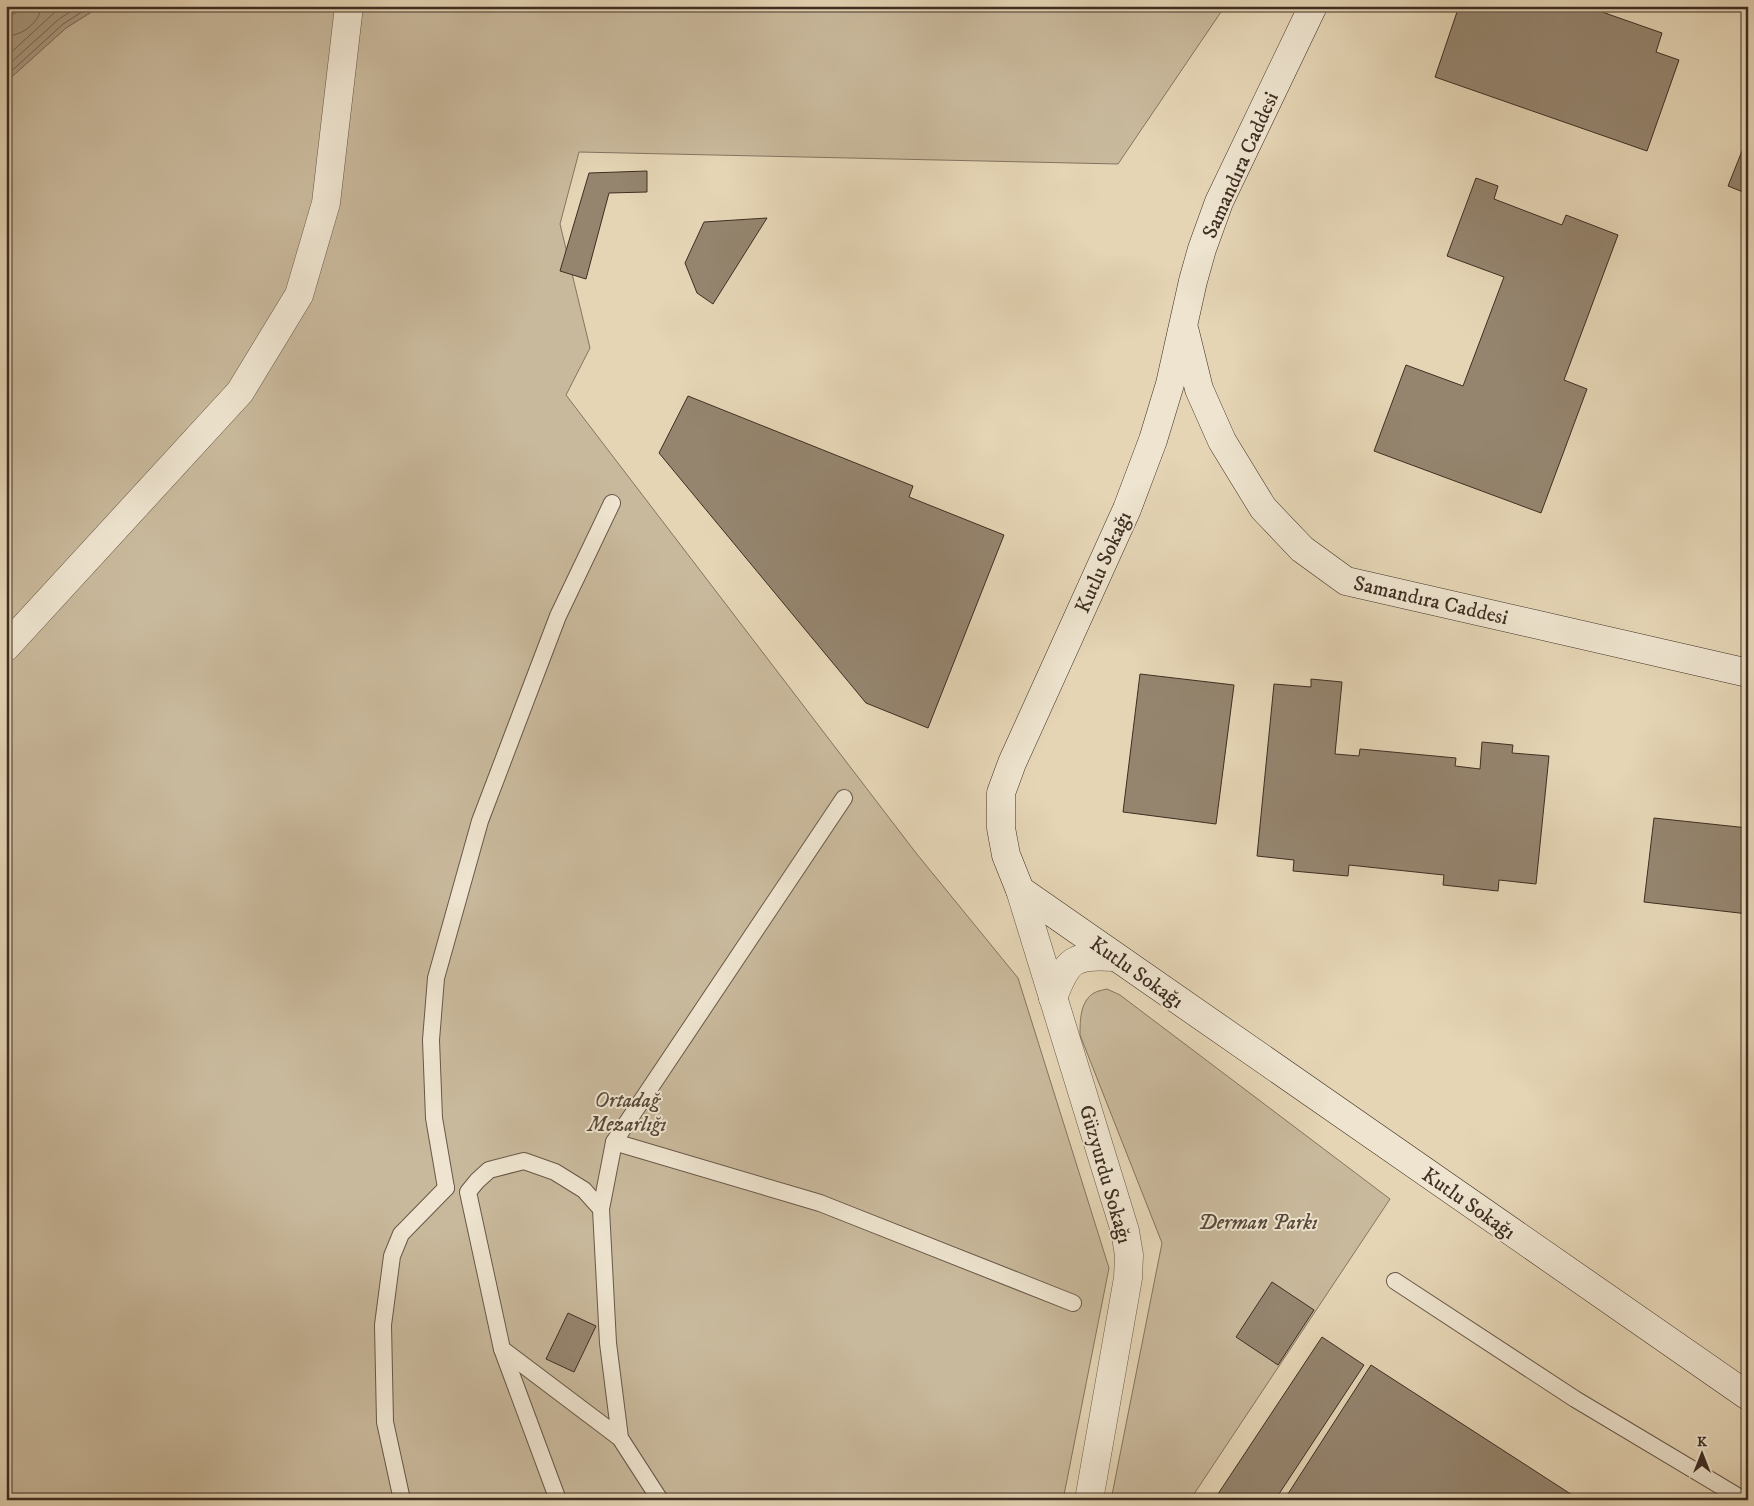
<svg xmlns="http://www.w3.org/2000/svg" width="1754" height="1506" font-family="'IM FELL DW Pica',serif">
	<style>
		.green { fill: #c9b99c; stroke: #847460 }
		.water { fill: #ac9c83; stroke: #80705d }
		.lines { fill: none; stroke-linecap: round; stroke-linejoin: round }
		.shore { stroke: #756553; stroke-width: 1 }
		.building { fill: #95856f; stroke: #3e2e23 }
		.lane-casing { stroke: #685848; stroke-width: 18 }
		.street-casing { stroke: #685848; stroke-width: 29 }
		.secondary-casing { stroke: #3e2e23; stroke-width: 29 }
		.lane { stroke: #eee4cf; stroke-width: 16 }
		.street { stroke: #eee4cf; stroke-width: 28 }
		.secondary { stroke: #eee4cf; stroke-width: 28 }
		.labels { text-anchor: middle; stroke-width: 4; stroke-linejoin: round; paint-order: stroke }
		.street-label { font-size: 21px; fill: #3e2e23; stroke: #eee4cf }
		.park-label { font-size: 21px; font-style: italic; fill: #5a4a3b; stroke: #eee4cf }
	</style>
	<rect width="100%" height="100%" fill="#e5d5b5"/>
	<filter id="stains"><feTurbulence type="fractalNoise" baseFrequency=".004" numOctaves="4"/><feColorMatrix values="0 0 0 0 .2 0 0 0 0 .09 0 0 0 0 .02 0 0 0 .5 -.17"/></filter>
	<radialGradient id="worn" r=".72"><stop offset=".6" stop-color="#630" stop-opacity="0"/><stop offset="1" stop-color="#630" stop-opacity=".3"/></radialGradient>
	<g class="green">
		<path d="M6,6H26L6,19Z"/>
		<path d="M101,6H1225L1118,164L579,152L560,224L590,348L566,395L916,853L1018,978L1109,1268L1063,1500H6V82L66,28Z"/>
		<path d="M1107,989L1120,995L1390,1199L1190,1500H1111L1162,1243L1080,1035C1080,1021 1080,1001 1094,993C1097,991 1103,990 1107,989Z"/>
	</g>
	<path class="water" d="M26,6H101L66,28L6,82V19Z"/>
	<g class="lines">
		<g class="shore">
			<path d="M6,36C22,36 41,22 41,6"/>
			<path d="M6,57L54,13L65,6"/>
			<path d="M6,67L59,19L79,6"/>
			<path d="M6,76L63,24L91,6"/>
		</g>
	</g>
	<g class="building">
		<path d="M1459,6H1585L1662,33L1656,52L1679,60L1647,151L1435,77Z"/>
		<path d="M1748,136V194L1728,186Z"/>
		<path d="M647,171V192L609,193L586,279L560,271L589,173Z"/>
		<path d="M1476,178L1498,186L1494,199L1562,225L1566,215L1618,235L1564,380L1587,389L1541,513L1374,451L1406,365L1463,386L1504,277L1447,256Z"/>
		<path d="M767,218L713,304L697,293L685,263L704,222Z"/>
		<path d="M688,396L913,486L909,497L1004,535L928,728L866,703L659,453Z"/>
		<path d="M1140,674L1234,685L1216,824L1123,812Z"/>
		<path d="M1311,679L1342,682L1335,754L1359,756L1360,749L1456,758L1455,766L1480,769L1482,742L1513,745L1512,753L1549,756L1536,884L1499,880L1498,891L1443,885L1444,875L1349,865L1348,876L1293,871L1294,860L1257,856L1274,684L1311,687Z"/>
		<path d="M1654,818L1748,828V914L1644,902Z"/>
		<path d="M1272,1282L1314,1310L1278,1365L1236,1337Z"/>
		<path d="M568,1313L596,1326L574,1372L546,1359Z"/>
		<path d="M1322,1337L1364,1365L1275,1500H1214Z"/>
		<path d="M1371,1365L1580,1500H1284Z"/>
	</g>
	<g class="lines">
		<g class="lane-casing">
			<g id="lane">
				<path d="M614,1142L820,1203L1073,1303"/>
				<path d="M446,1188L434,1118L431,1040L436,978L480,821L558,616L612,503"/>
				<path d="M601,1209L614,1142L844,798"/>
				<path d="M1395,1281L1575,1399L1744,1500"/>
				<path d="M502,1349L558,1500"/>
				<path d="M620,1438L608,1343L601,1209L584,1190L555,1172L524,1161L489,1170L477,1181L468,1192L502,1349L620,1438L660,1500"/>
				<path d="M402,1500L385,1422L383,1325L392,1256L401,1234L446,1188"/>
			</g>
		</g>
		<g class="street-casing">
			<g id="street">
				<path d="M6,647L240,392L299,295L326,203L349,6"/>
				<path d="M1020,890L1125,1231L1129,1255L1128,1278L1089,1500"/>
				<path d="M1053,998C1067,960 1073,954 1115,957"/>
			</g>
		</g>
		<g class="secondary-casing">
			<g id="secondary">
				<path d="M1313,6L1219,202L1202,249L1193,281L1170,384L1153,440L1127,509L1012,763L1001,793V828L1006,855L1020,890L1748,1396"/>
				<path d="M1185,332L1199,389L1222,441L1263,508L1302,549L1346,581L1748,673"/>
			</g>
		</g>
		<use href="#lane" class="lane"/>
		<use href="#street" class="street"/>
		<use href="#secondary" class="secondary"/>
	</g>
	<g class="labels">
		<g class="street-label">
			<text transform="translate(1240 165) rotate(-66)" y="7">Samandıra Caddesi</text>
			<text transform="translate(1103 562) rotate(-66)" y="7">Kutlu Sokağı</text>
			<text transform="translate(1431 600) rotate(13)" y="7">Samandıra Caddesi</text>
			<text transform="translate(1137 972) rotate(35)" y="7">Kutlu Sokağı</text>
			<text transform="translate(1106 1174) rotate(74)" y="7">Güzyurdu Sokağı</text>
			<text transform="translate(1469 1203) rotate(35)" y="7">Kutlu Sokağı</text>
		</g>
		<g class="park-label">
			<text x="627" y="1107">Ortadağ<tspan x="627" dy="24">Mezarlığı</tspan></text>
			<text x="1258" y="1229">Derman Parkı</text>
		</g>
	</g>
	<rect width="1754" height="1506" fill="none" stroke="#e5d5b5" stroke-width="25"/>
	<rect x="8" y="8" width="1739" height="1491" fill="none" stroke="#3e2e23" stroke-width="2.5"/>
	<rect x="12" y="12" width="1729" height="1481" fill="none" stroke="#3e2e23"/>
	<g transform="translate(1702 1454)" stroke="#eee4cf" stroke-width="4" paint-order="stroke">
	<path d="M0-4L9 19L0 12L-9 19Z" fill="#3e2e23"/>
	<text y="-8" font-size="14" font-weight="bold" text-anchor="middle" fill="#3e2e23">K</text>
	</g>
	<rect width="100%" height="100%" filter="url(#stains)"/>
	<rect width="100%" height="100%" fill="url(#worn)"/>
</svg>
